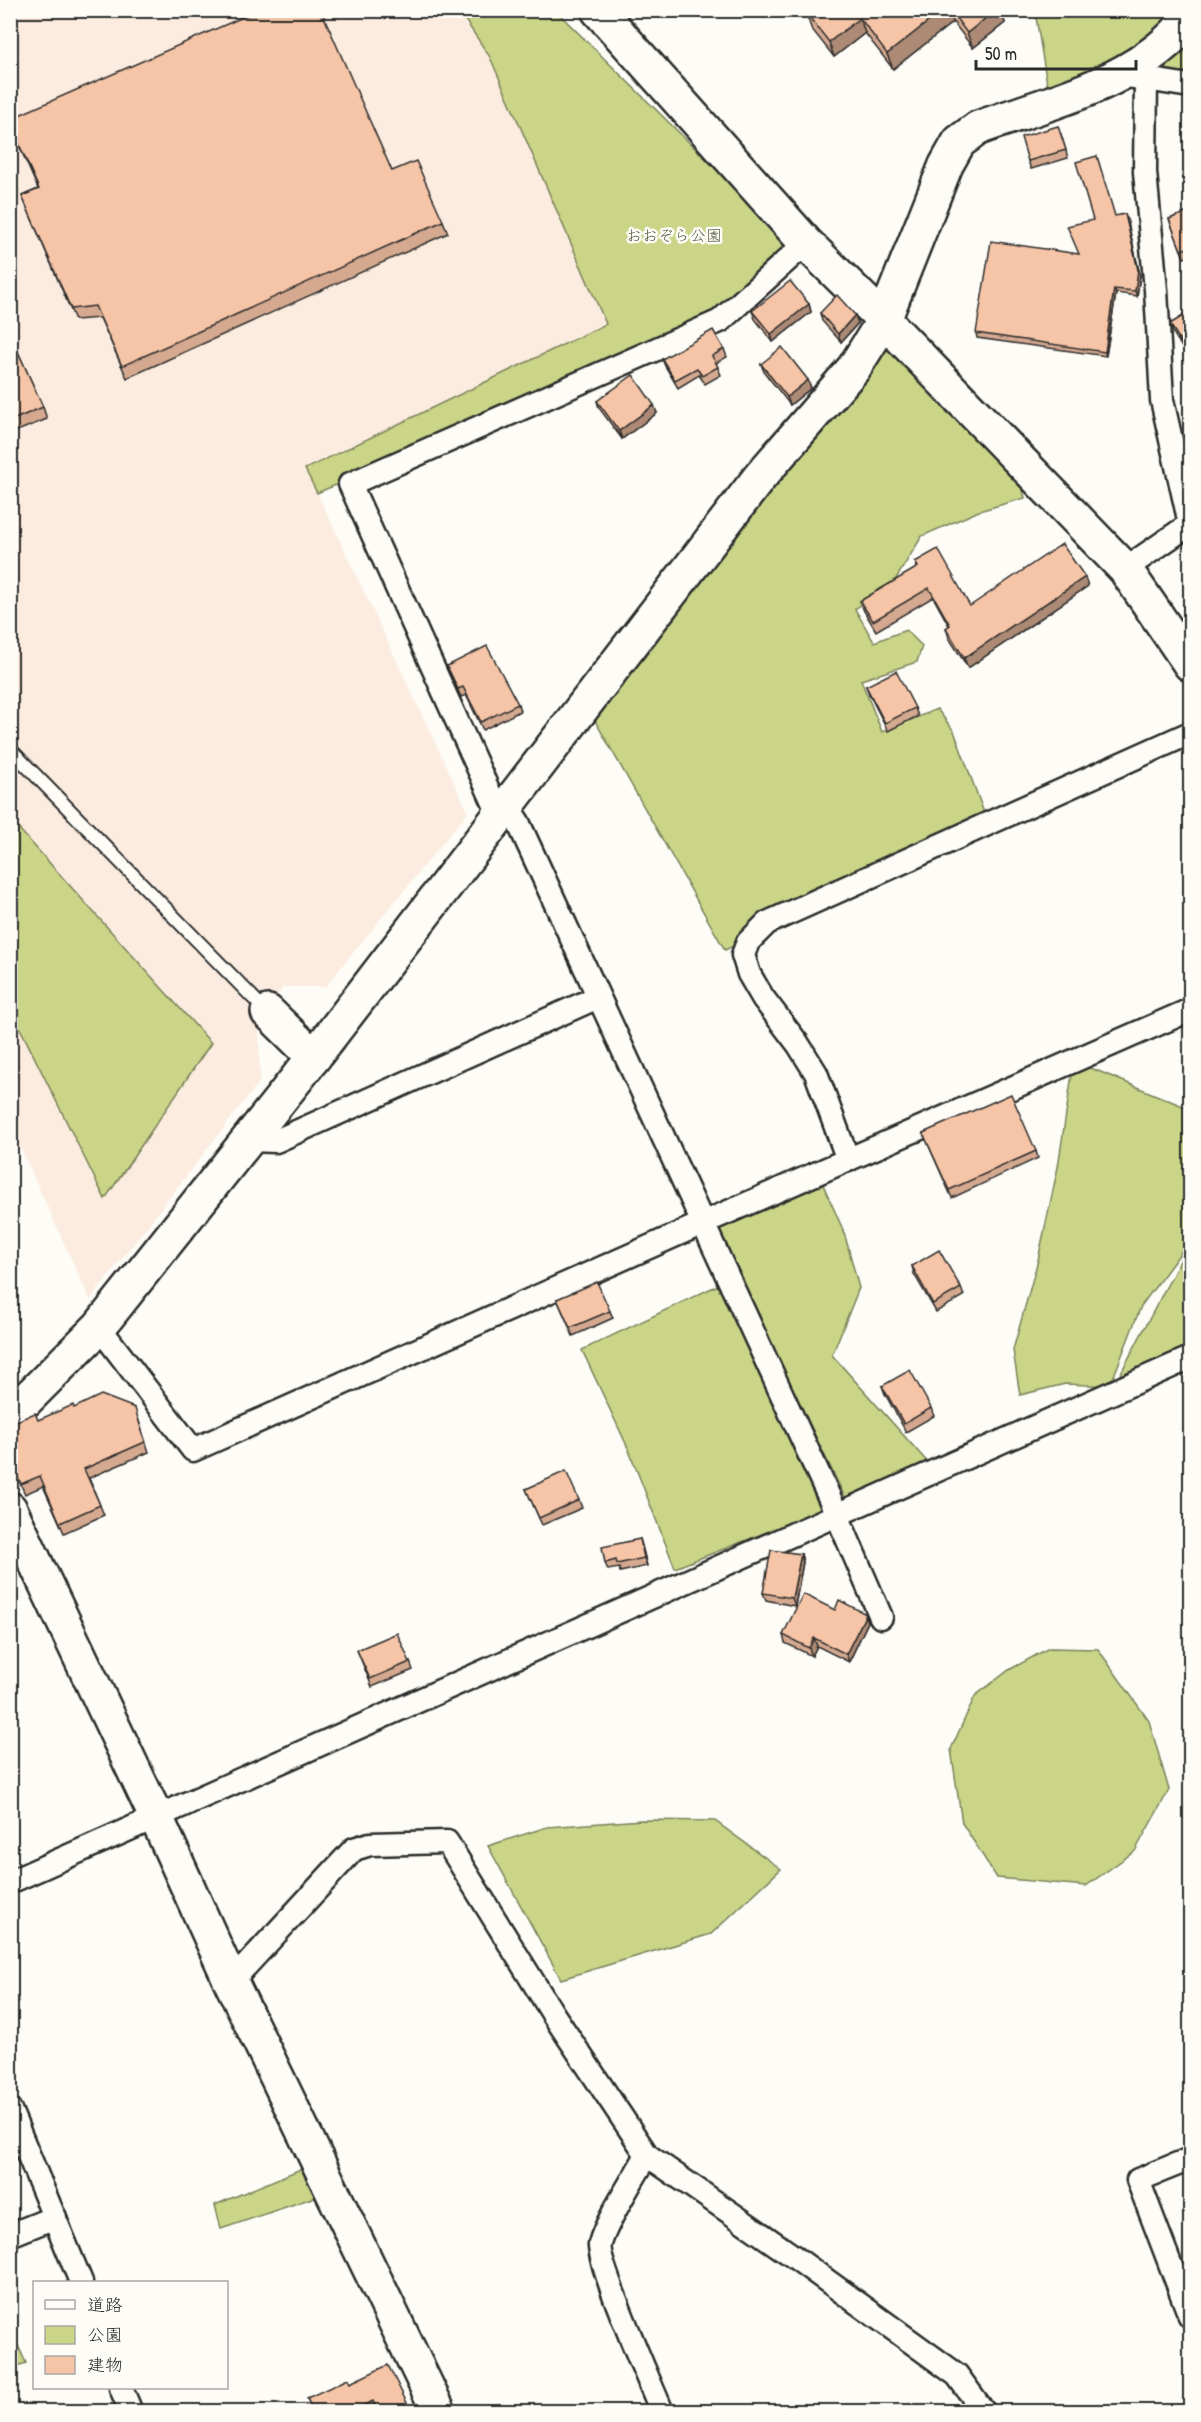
<svg xmlns="http://www.w3.org/2000/svg" width="1201" height="2422" font-family="'Patrick Hand','Klee One',sans-serif">
	<style>
		.built { fill: #fbecdf }
		.green { fill: #cad588; stroke: #7a805a; stroke-width: 1.5 }
		.lines { fill: none; stroke-linecap: round; stroke-linejoin: round }
		.lane-casing { stroke: #2b2b2b; stroke-width: 16 }
		.street-casing { stroke: #2b2b2b; stroke-width: 27 }
		.secondary-casing { stroke: #2b2b2b; stroke-width: 38 }
		.lane { stroke: #fdfcf7; stroke-width: 12 }
		.street { stroke: #fdfcf7; stroke-width: 22 }
		.secondary { stroke: #fdfcf7; stroke-width: 33 }
		.wall { fill: #d4a990; stroke: #2b2b2b; stroke-width: 1.5 }
		.shaded-wall { fill: #ac8a75; stroke: #2b2b2b; stroke-width: 1.5 }
		.building { fill: #f6c5a7; stroke: #2b2b2b; stroke-width: 1.5 }
		.labels { text-anchor: middle; stroke-width: 5; stroke-linejoin: round; paint-order: stroke }
		.park-label { font-size: 16px; fill: #5b5e47; stroke: #fdfcf7 }
	</style>
	<rect width="100%" height="100%" fill="#fdfcf7"/>
	<filter id="ink" filterUnits="userSpaceOnUse"><feTurbulence type="fractalNoise" baseFrequency=".0167" numOctaves="2"/><feDisplacementMap in="SourceGraphic" scale="12" xChannelSelector="R" yChannelSelector="G"/><feConvolveMatrix kernelMatrix="1 2 1 2 8 2 1 2 1" color-interpolation-filters="sRGB"/></filter>
	<g filter="url(#ink)">
		<path class="built" d="M10,11H470L606,324L306,469L468,812L325,987H283L259,1029L260,1081L90,1300L11,1127Z"/>
		<g class="green">
			<path d="M1190,10L1050,102L1035,11Z"/>
			<path d="M459,11H556L791,243L706,327L317,493L305,469L606,324L490,57Z"/>
			<path d="M1190,29V83L1155,73Z"/>
			<path d="M871,340L937,375L946,412L1014,454L1025,498L979,511L922,536L894,582L855,609L874,642L906,630L922,646L917,662L861,680L882,732L937,709L954,731L991,832L940,845L725,950L585,703Z"/>
			<path d="M11,820L211,1043L105,1199L11,1010Z"/>
			<path d="M1074,1061L1190,1109V1240L1141,1306L1110,1386L1065,1384L1020,1395L1013,1350L1038,1260L1058,1167Z"/>
			<path d="M818,1173L844,1232L859,1288L832,1355L930,1465L845,1497L714,1228Z"/>
			<path d="M1190,1242V1351L1115,1384Z"/>
			<path d="M718,1285L823,1510L675,1568L628,1448L582,1350Z"/>
			<path d="M1049,1648L1098,1649L1149,1721L1169,1790L1135,1851L1086,1886L997,1878L962,1823L951,1749L975,1696L1009,1670Z"/>
			<path d="M642,1820L715,1821L781,1869L711,1934L561,1979L488,1846L547,1827Z"/>
			<path d="M303,2168L315,2197L221,2229L215,2205Z"/>
			<path d="M10,2328L26,2363L11,2368H10Z"/>
		</g>
		<g class="lines">
			<g class="lane-casing">
				<path id="lane" d="M10,749L267,1012"/>
			</g>
			<g class="street-casing">
				<g id="street">
					<path d="M1133,77L1190,86"/>
					<path d="M1146,79L1145,172L1156,290L1162,400L1190,524"/>
					<path d="M1125,569L1190,524"/>
					<path d="M506,804L518,822L831,1501L881,1617"/>
					<path d="M499,814L350,484L720,321L806,243"/>
					<path d="M248,1140L276,1141L598,997"/>
					<path d="M848,1160L816,1073L798,1044L763,998L749,974L743,955L748,942L767,923L1190,733"/>
					<path d="M99,1327L193,1450L703,1223L1190,1010"/>
					<path d="M10,1882L1190,1358"/>
					<path d="M231,1982L354,1849L370,1844L447,1842L553,2014L647,2155L790,2254L957,2375L984,2412"/>
					<path d="M10,2110L81,2282"/>
					<path d="M647,2155C634,2178 606,2221 600,2244C596,2261 652,2387 662,2412"/>
					<path d="M1190,2159L1138,2180L1190,2316"/>
					<path d="M10,2235L55,2217"/>
					<path d="M121,2388L131,2412"/>
				</g>
			</g>
			<g class="secondary-casing">
				<g id="secondary">
					<path d="M598,10L806,243L884,320L1125,569L1190,664"/>
					<path d="M268,1012L314,1057"/>
					<path d="M10,1411L26,1400L99,1327L314,1057L759,478L854,368L884,320L946,165L959,142L978,128C1052,101 1141,82 1190,17"/>
					<path d="M10,1509L157,1819L231,1982L439,2412"/>
				</g>
			</g>
			<use href="#lane" class="lane"/>
			<use href="#street" class="street"/>
			<use href="#secondary" class="secondary"/>
		</g>
		<g class="wall">
			<path d="M10,10H26L10,17Z"/>
			<path d="M809,10H1001L1005,23L973,48L953,22L893,69L865,33L834,57L811,28L806,13Z"/>
			<path d="M10,125L392,171L443,221L448,233L127,378L100,318L75,320L22,196L38,189Z"/>
			<path d="M1061,134L1068,158L1031,169L1028,161Z"/>
			<path d="M1191,211V256L1184,258L1169,219Z"/>
			<path d="M1115,216L1127,218L1140,275L1137,296L1116,293L1106,356L977,338L976,333L1079,254L1093,220Z"/>
			<path d="M809,304L811,312L773,342L755,319L752,311Z"/>
			<path d="M1191,311V362L1173,333L1170,324Z"/>
			<path d="M820,313L855,315L858,323L841,342L822,321Z"/>
			<path d="M10,334L43,407L47,419L10,434Z"/>
			<path d="M724,349L727,357L716,363L721,375L705,384L699,375L678,388L665,366L662,359Z"/>
			<path d="M761,364L808,380L811,388L790,405L764,372Z"/>
			<path d="M597,401L657,413L622,439L599,408Z"/>
			<path d="M915,562L970,606L1088,586L968,668L949,638L946,628L949,626L933,597L876,631L864,611L860,601L917,568Z"/>
			<path d="M447,666L518,704L520,711L483,730L466,695L461,697Z"/>
			<path d="M866,686L915,708L918,716L888,731L869,694Z"/>
			<path d="M923,1133L1036,1151L1038,1158L952,1198Z"/>
			<path d="M912,1266L961,1288L964,1296L936,1312L914,1274Z"/>
			<path d="M557,1299L610,1311L613,1318L573,1336Z"/>
			<path d="M882,1386L931,1408L934,1416L906,1432L885,1394Z"/>
			<path d="M74,1408L138,1418L149,1452L89,1478L104,1515L64,1533L43,1486L25,1494L10,1461V1424L38,1420Z"/>
			<path d="M526,1489L579,1500L582,1508L542,1525Z"/>
			<path d="M640,1539L642,1546L647,1566L620,1572L619,1568L608,1570L605,1563Z"/>
			<path d="M801,1554L803,1562L795,1606L766,1600L763,1593Z"/>
			<path d="M835,1610L868,1622L849,1662L817,1646L812,1656L785,1643L783,1635Z"/>
			<path d="M357,1650L410,1662L413,1670L372,1687Z"/>
			<path d="M350,2383L408,2405L410,2412H377L375,2408L369,2412H313L307,2398Z"/>
		</g>
		<g class="shaded-wall">
			<path d="M943,10H949L953,22L893,69L887,54Z"/>
			<path d="M996,10H1001L1005,23L973,48L967,33Z"/>
			<path d="M860,18L865,33L834,57L829,42Z"/>
			<path d="M1125,214L1140,275L1137,296L1135,291Z"/>
			<path d="M1114,289L1116,293L1106,356L1105,352Z"/>
			<path d="M809,304L811,312L773,342L771,334Z"/>
			<path d="M855,315L858,323L841,342L838,334Z"/>
			<path d="M808,380L811,388L790,405L787,397Z"/>
			<path d="M654,405L657,413L622,439L619,431Z"/>
			<path d="M1085,577L1088,586L968,668L964,658Z"/>
			<path d="M640,1539L642,1546L647,1566L644,1558Z"/>
			<path d="M801,1554L803,1562L795,1606L792,1598Z"/>
			<path d="M866,1614L868,1622L849,1662L846,1654Z"/>
			<path d="M814,1638L817,1646L812,1656L809,1648Z"/>
		</g>
		<g class="building">
			<path d="M259,10H321L392,171L416,161L443,221L122,366L95,306L71,309L22,196L39,189L10,124V119Z"/>
			<path d="M809,10H943L887,54L860,18L829,42L806,13Z"/>
			<path d="M950,10H996L967,33Z"/>
			<path d="M1058,126L1066,150L1028,161L1021,137Z"/>
			<path d="M1097,156L1115,216L1125,214L1138,270L1135,291L1114,289L1105,352L976,333L991,241L1079,254L1067,226L1093,220L1076,162Z"/>
			<path d="M1191,211V247L1181,250L1169,219Z"/>
			<path d="M790,281L809,304L771,334L752,311Z"/>
			<path d="M837,295L855,315L838,334L820,313Z"/>
			<path d="M1191,311V350L1187,352L1170,324Z"/>
			<path d="M713,330L724,349L712,356L718,367L702,376L697,368L675,380L662,359Z"/>
			<path d="M10,334L43,407L10,421Z"/>
			<path d="M782,347L808,380L787,397L761,364Z"/>
			<path d="M633,375L654,405L619,431L597,401Z"/>
			<path d="M1062,544L1085,577L964,658L946,628L950,625L929,588L873,621L860,601L918,567L915,562L938,549L970,606Z"/>
			<path d="M487,646L518,704L481,722L463,687L458,689L447,666Z"/>
			<path d="M896,671L915,708L885,723L866,686Z"/>
			<path d="M1011,1094L1036,1151L949,1190L923,1133Z"/>
			<path d="M939,1250L961,1288L933,1304L912,1266Z"/>
			<path d="M597,1282L610,1311L570,1328L557,1299Z"/>
			<path d="M910,1370L931,1408L904,1424L882,1386Z"/>
			<path d="M101,1395L135,1408L145,1442L84,1469L100,1505L60,1523L40,1476L21,1484L10,1459V1424L35,1413L38,1420L73,1405L74,1408Z"/>
			<path d="M566,1471L579,1500L539,1518L526,1489Z"/>
			<path d="M640,1539L644,1558L617,1564L616,1560L605,1563L602,1547Z"/>
			<path d="M771,1550L801,1554L792,1598L763,1593Z"/>
			<path d="M803,1594L835,1610L839,1600L866,1614L846,1654L814,1638L809,1648L783,1635Z"/>
			<path d="M397,1633L410,1662L370,1679L357,1650Z"/>
			<path d="M388,2365L408,2405L394,2412H378L373,2401L349,2412H313L307,2398L348,2379L350,2383Z"/>
		</g>
	</g>
	<g class="labels">
		<g class="park-label">
			<text x="674" y="241">おおぞら公園</text>
		</g>
	</g>
	<rect width="1201" height="2422" fill="none" stroke="#fdfcf7" stroke-width="36"/>
	<rect x="18" y="18" width="1165" height="2386" fill="none" stroke="#2b2b2b" stroke-width="2" filter="url(#ink)"/>
	<rect x="33" y="2281" width="195" height="108" fill="#fdfcf7" stroke="#a9a8a5" stroke-width="1.5"/>
	<rect x="45" y="2300" width="30" height="9" fill="#fdfcf7" stroke="#a9a8a5" stroke-width="1.5"/>
	<text x="87" y="2311" font-size="18" fill="#2b2b2b">道路</text>
	<rect x="45" y="2326" width="30" height="18" fill="#cad588" stroke="#a9a8a5" stroke-width="1.5"/>
	<text x="87" y="2341" font-size="18" fill="#2b2b2b">公園</text>
	<rect x="45" y="2356" width="30" height="18" fill="#f6c5a7" stroke="#a9a8a5" stroke-width="1.5"/>
	<text x="87" y="2371" font-size="18" fill="#2b2b2b">建物</text>
	<path d="M976 60v9h160v-9" fill="none" stroke="#2b2b2b" stroke-width="3"/>
	<text x="985" y="60" font-size="18" fill="#2b2b2b" stroke="#fdfcf7" stroke-width="4.5" paint-order="stroke">50 m</text>
</svg>
